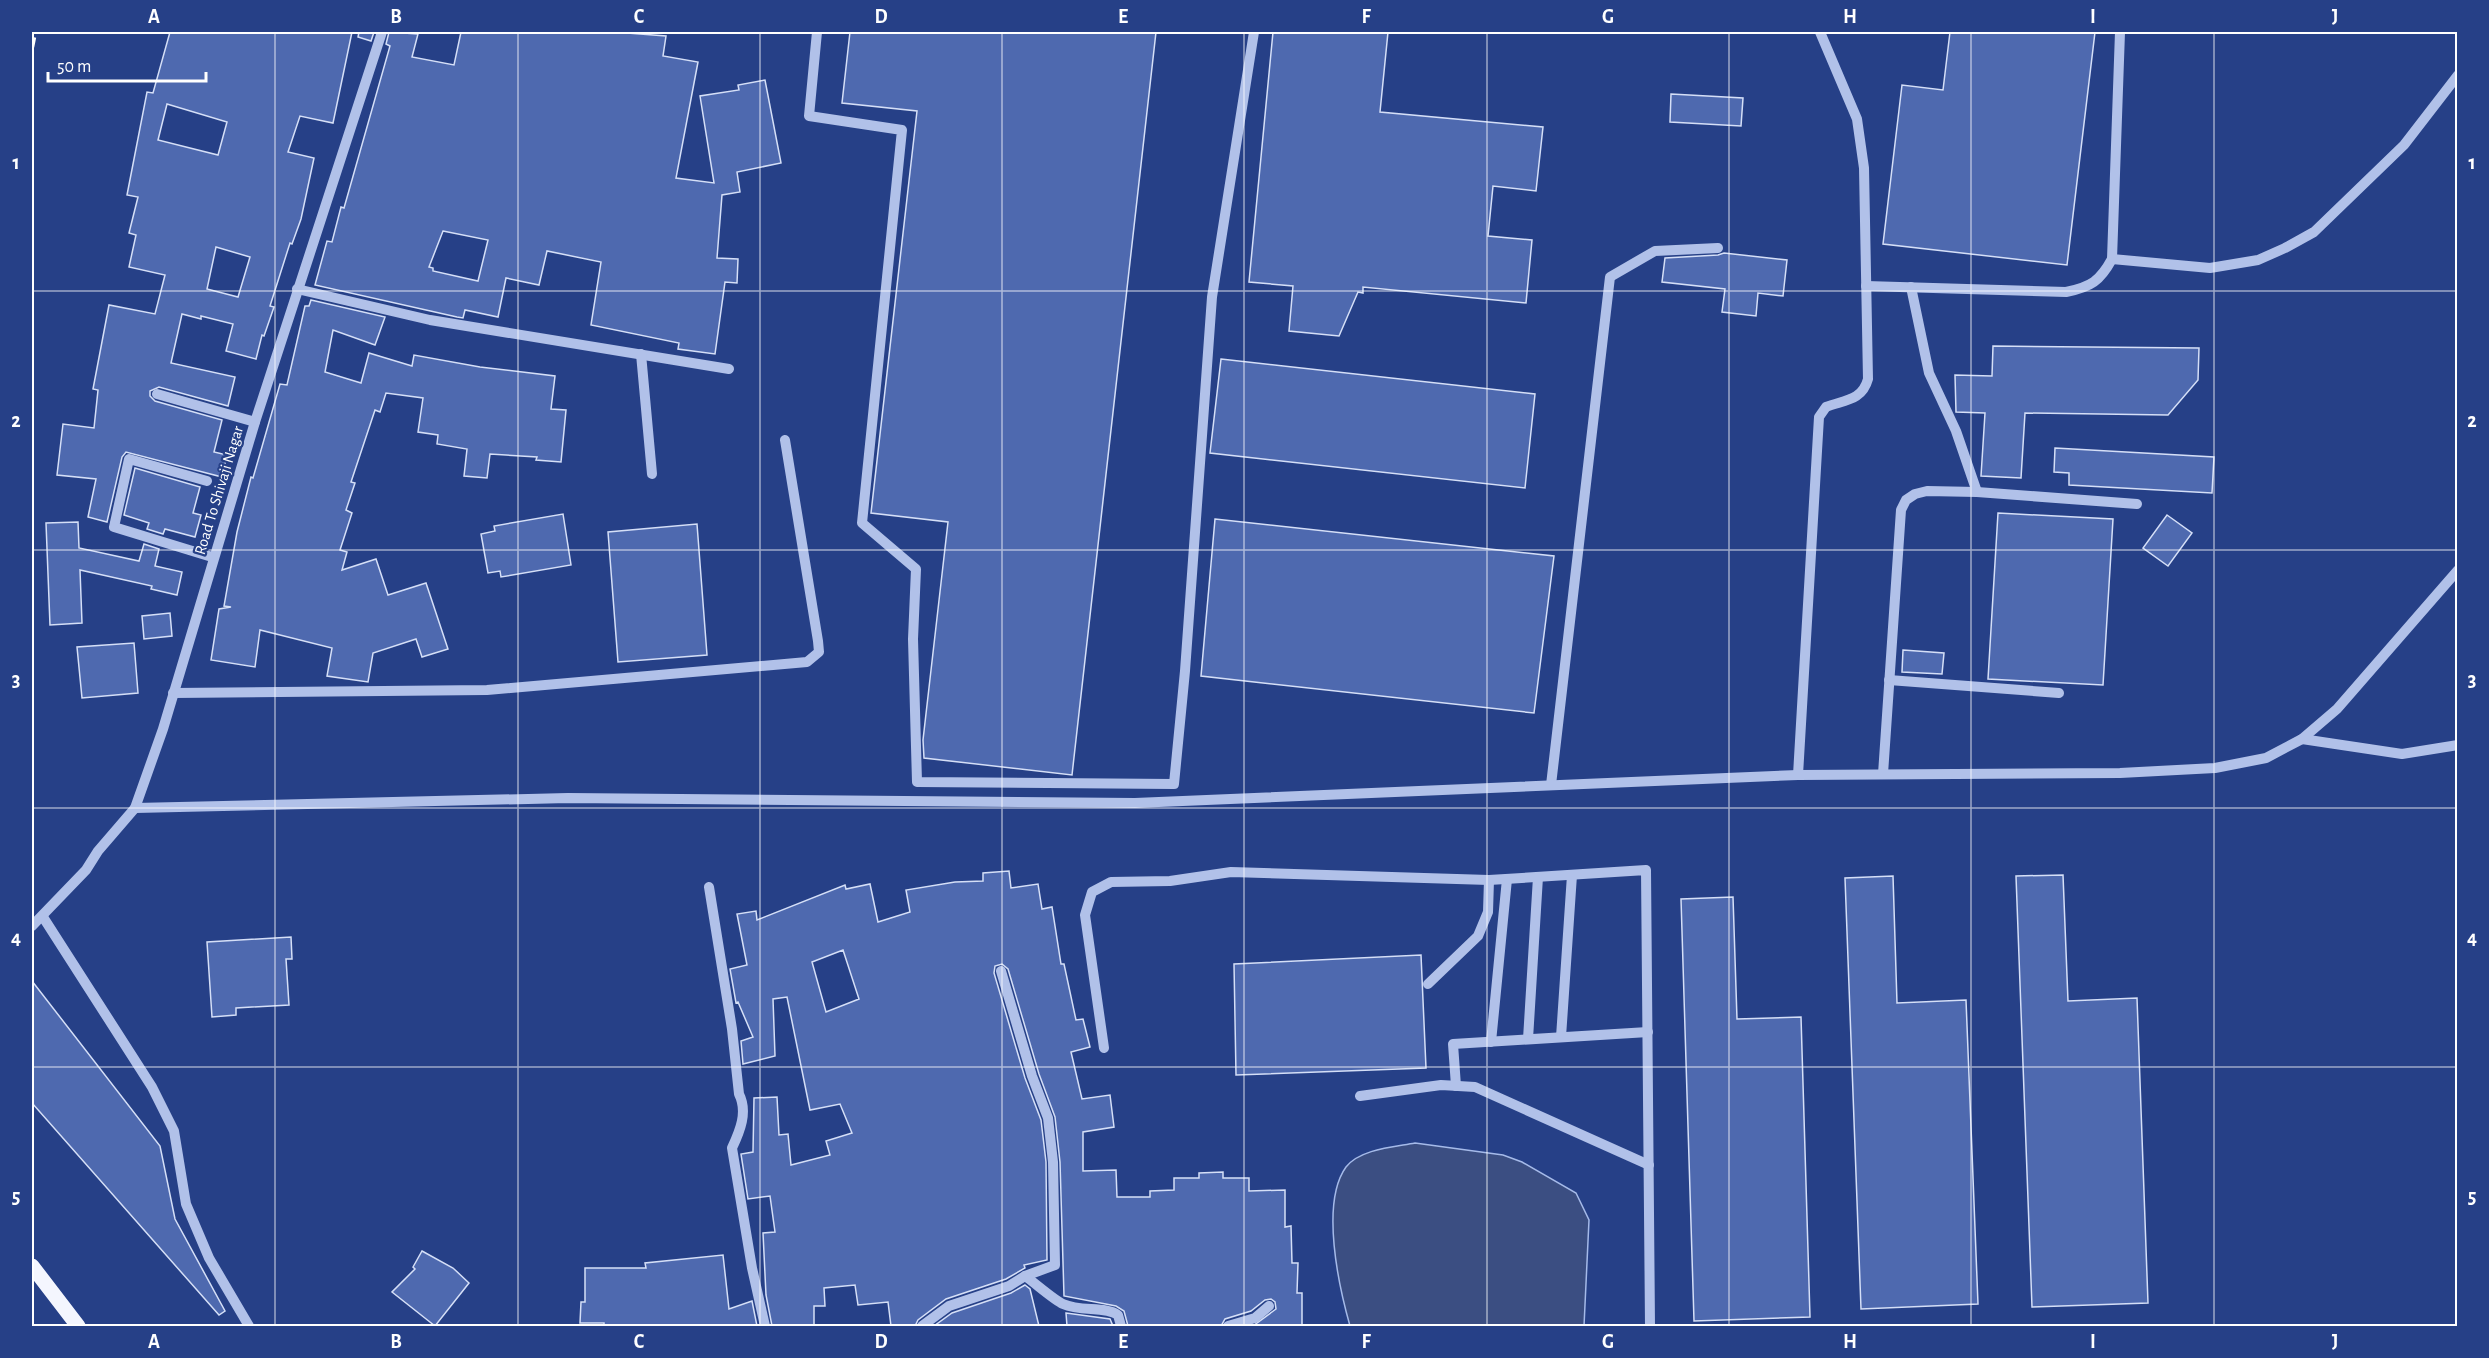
<svg xmlns="http://www.w3.org/2000/svg" width="2489" height="1358" font-family="'Alegreya Sans',sans-serif">
	<style>
		.water { fill: #3b4e82; stroke: #a5bae9; stroke-width: 1.5 }
		.building { fill: #4e69af; stroke: #d5dff7; stroke-width: 1.5; fill-rule: evenodd }
		.lines { fill: none; stroke-linecap: round; stroke-linejoin: round }
		.minor { stroke: #b1c1e9; stroke-width: 10 }
		.major { stroke: #f4f6fe; stroke-width: 15 }
		.rail { stroke: #fff; stroke-width: 4.5; stroke-dasharray: 10 4.5; stroke-linecap: butt }
		.grid { fill: none; stroke: #fff; stroke-width: 1.5; stroke-opacity: 0.55 }
		.labels { text-anchor: middle; stroke-width: 4.5; stroke-linejoin: round; paint-order: stroke }
		.street-label { font-size: 16px; fill: #fff; stroke: #264087 }
		.neatline { fill: none; stroke: #fff; stroke-width: 2 }
		.grid-label { font-size: 20px; text-anchor: middle; font-weight: bold; fill: #fff }
	</style>
	<rect width="100%" height="100%" fill="#264087"/>
	<path class="water" d="M1415,1143L1503,1155L1522,1162L1576,1193L1589,1220L1584,1326H1350C1339,1287 1320,1203 1346,1167C1360,1149 1394,1147 1415,1143Z"/>
	<g class="building">
		<path d="M170,32H352L333,123L300,116L288,152L314,158L301,219L292,244L290,243L270,306L274,307L264,336L262,335L256,359L226,351L233,324L201,316V319L182,314L171,363L235,377L228,406L159,387L150,391V396L155,401L222,420L214,452L227,455L222,477L126,452L122,457L107,522L88,517L96,479L57,475L63,424L94,428L98,390L93,389L109,305L155,314L165,275L129,267L136,235L129,233L138,197L127,195L147,92L153,93ZM167,104L227,122L218,155L158,140ZM216,247L250,257L238,297L207,289Z"/>
		<path d="M359,32H374L371,41L358,37Z"/>
		<path d="M389,32L418,34L412,57L454,65L461,32H614L666,36L663,56L698,62L676,178L714,183L700,96L739,90L738,85L765,80L781,163L737,172L740,192L722,195L717,258L738,259L737,283L725,282L715,354L678,349L679,343L591,325L601,262L547,251L539,285L506,278L498,317L465,310L463,318L457,317L315,285L327,241L332,242L341,207L344,208L390,46L386,44ZM443,231L488,240L478,281L433,271V268L429,267Z"/>
		<path d="M850,32H1156L1072,775L924,758L923,740L948,522L871,513L917,111L842,103Z"/>
		<path d="M1273,32H1388L1380,112L1543,127L1536,191L1493,186L1488,236L1532,240L1526,303L1363,287V293L1358,292L1339,336L1289,331L1293,286L1249,282Z"/>
		<path d="M1950,32H2095L2067,265L1883,244L1902,85L1943,90Z"/>
		<path d="M1671,94L1743,98L1741,126L1670,122Z"/>
		<path d="M1724,253L1787,260L1783,296L1758,293L1756,316L1722,312L1725,289L1662,282L1665,258L1718,255Z"/>
		<path d="M311,300L385,317L375,345L333,330L325,372L361,383L369,353L412,366L414,355L480,367L555,376L551,409L566,410L561,462L536,460L537,457L490,454L487,478L464,476L467,449L437,444L438,435L418,432L423,398L386,393L380,412L375,410L351,482L355,483L346,510L352,513L340,550L347,552L342,570L376,559L388,595L426,583L448,649L422,657L416,639L373,653L368,682L327,676L332,648L260,630L255,667L211,660L219,609L231,607L224,606L237,532L251,477L253,478L280,384L287,385L305,306H309Z"/>
		<path d="M1993,346L2199,348L2198,380L2168,415L2025,413L2021,478L1981,476L1985,413L1956,412L1955,375L1992,376Z"/>
		<path d="M1221,359L1535,394L1525,488L1210,453Z"/>
		<path d="M2055,448L2214,457L2212,493L2069,485V473L2054,472Z"/>
		<path d="M135,468L200,487L193,513L201,515L195,537L165,529L163,534L147,529L149,523L124,515Z"/>
		<path d="M1998,513L2113,519L2103,685L1988,679Z"/>
		<path d="M563,514L571,565L501,577L500,571L488,573L481,534L495,531L494,526Z"/>
		<path d="M2167,515L2192,533L2168,566L2143,548Z"/>
		<path d="M1215,519L1554,556L1534,713L1201,676Z"/>
		<path d="M78,522L79,548L139,561L144,544L159,549L155,566L182,572L177,595L151,589L152,586L80,570L82,623L50,625L46,523Z"/>
		<path d="M697,524L707,655L618,662L608,532Z"/>
		<path d="M170,613L172,636L144,639L142,616Z"/>
		<path d="M134,643L138,693L82,698L77,647Z"/>
		<path d="M1903,650L1944,653L1942,674L1902,672Z"/>
		<path d="M1009,871L1011,888L1038,884L1042,909L1052,907L1061,964H1064L1076,1020L1083,1019L1090,1047L1071,1052L1082,1099L1110,1095L1114,1127L1083,1132V1171L1116,1170L1117,1197H1150V1191L1174,1190V1178H1199V1173L1223,1172V1178H1249V1191L1285,1190V1227L1291,1226L1292,1263H1298L1297,1293H1302V1326H1253L1276,1309L1275,1302L1271,1299L1265,1300L1251,1311L1225,1319L1221,1326H1128L1124,1311L1116,1306L1064,1296L1060,1162L1055,1117L1039,1074L1008,969L1002,964L995,966L994,973L1025,1078L1041,1120L1046,1162L1047,1260L1024,1265L1025,1268L1006,1279L946,1299L918,1320L915,1326H891L888,1302L858,1305L855,1285L824,1288L825,1306H814V1326H772L766,1295L763,1233L775,1232L770,1196L748,1199L741,1154L753,1152L754,1098L777,1097L779,1135L788,1134L791,1165L830,1155L826,1141L852,1133L840,1104L810,1110L787,997L773,999L775,1056L743,1064L741,1041L753,1037L738,1002L736,1003L730,969L747,965L737,914L756,911L757,920L845,885L846,889L870,884L878,922L910,912L906,890L955,882L983,881V873ZM843,950L859,999L826,1012L812,962Z"/>
		<path d="M2063,875L2068,1001L2137,998L2148,1303L2032,1307L2016,876Z"/>
		<path d="M1893,876L1897,1003L1966,1000L1978,1304L1861,1309L1845,878Z"/>
		<path d="M1733,897L1737,1019L1801,1017L1810,1317L1694,1321L1681,899Z"/>
		<path d="M291,937L292,959H286L289,1005L236,1008V1015L212,1017L207,942Z"/>
		<path d="M1421,955L1426,1068L1236,1075L1234,964Z"/>
		<path d="M32,981L160,1146L175,1219L225,1311L219,1315L32,1103Z"/>
		<path d="M422,1251L453,1268L469,1283L435,1326L392,1292L415,1269L413,1267Z"/>
		<path d="M723,1255L729,1309L752,1301L757,1326H604V1323H580L581,1302H585V1268H646L645,1263Z"/>
		<path d="M1025,1285L1030,1289L1039,1326H934L952,1313L1011,1293Z"/>
		<path d="M1066,1313L1110,1319L1113,1326H1067Z"/>
	</g>
	<g class="lines">
		<g class="minor">
			<path d="M817,32L809,116L902,130L862,523L916,569L913,639L917,782L1174,784L1185,671L1212,297L1254,32"/>
			<path d="M2112,259L2210,268L2258,260L2285,248L2314,232L2404,145L2458,75"/>
			<path d="M1866,286L2066,292C2091,287 2100,281 2112,259L2120,32"/>
			<path d="M1911,287L1929,373L1956,431L1977,492"/>
			<path d="M297,289L430,320L729,369"/>
			<path d="M641,354L652,474"/>
			<path d="M157,394L255,422"/>
			<path d="M207,481L129,459L114,527L212,557"/>
			<path d="M1889,680L2059,693"/>
			<path d="M173,693L487,690L807,662L819,652L818,641L785,440"/>
			<path d="M2302,739L2402,754L2458,745"/>
			<path d="M1883,774L1901,510L1906,500L1915,494L1927,491L1977,492L2137,504"/>
			<path d="M1798,775L1819,417L1826,407C1844,400 1862,401 1868,379L1864,168L1857,119L1820,32"/>
			<path d="M1551,785L1610,277L1655,251L1718,248"/>
			<path d="M135,808L568,798L1135,803L1798,775L2120,773L2215,768L2266,758L2302,739L2337,709L2458,570"/>
			<path d="M709,887L732,1029L739,1094C748,1112 740,1131 732,1148L752,1268L765,1326"/>
			<path d="M43,917L152,1087L174,1131L186,1204L209,1258L249,1326"/>
			<path d="M32,926L86,870L98,851L135,808L163,729L255,422L382,32"/>
			<path d="M1428,984L1478,936L1488,912L1489,880"/>
			<path d="M1561,1037L1572,875"/>
			<path d="M1528,1039L1538,877"/>
			<path d="M1491,1042L1507,879"/>
			<path d="M1104,1048L1085,915L1092,892L1111,882L1170,881L1231,872L1489,880L1646,870L1650,1326"/>
			<path d="M1456,1086L1453,1044L1648,1032"/>
			<path d="M1360,1096L1441,1085L1475,1087L1649,1165"/>
			<path d="M1025,1276C1035,1283 1054,1300 1063,1304C1081,1312 1105,1306 1118,1315L1121,1326"/>
			<path d="M922,1326L949,1306L1009,1286L1025,1276L1055,1265L1053,1162L1048,1118L1032,1076L1001,971"/>
			<path d="M1228,1326L1255,1318L1269,1306"/>
		</g>
		<path class="major" d="M32,1266L78,1326"/>
		<path class="rail" d="M32,47L35,32"/>
	</g>
	<path class="grid" d="M275,32V1326M518,32V1326M760,32V1326M1002,32V1326M1244,32V1326M1487,32V1326M1729,32V1326M1971,32V1326M2214,32V1326M32,291H2458M32,550H2458M32,808H2458M32,1067H2458"/>
	<g class="labels">
		<g class="street-label">
			<text transform="translate(218 490) rotate(-73)" y="6">Road To Shivaji Nagar</text>
		</g>
	</g>
	<rect width="2489" height="1358" fill="none" stroke="#264087" stroke-width="66"/>
	<path d="M48 72v9h158v-9" fill="none" stroke="#ffffff" stroke-width="3"/>
	<text x="57" y="72" font-size="18" fill="#ffffff" stroke="#264087" stroke-width="4.5" paint-order="stroke">50 m</text>
	<rect x="33" y="33" width="2423" height="1292" class="neatline"/>
	<g class="grid-label">
		<text x="154" y="23">A</text>
		<text x="396" y="23">B</text>
		<text x="639" y="23">C</text>
		<text x="881" y="23">D</text>
		<text x="1123" y="23">E</text>
		<text x="1366" y="23">F</text>
		<text x="1608" y="23">G</text>
		<text x="1850" y="23">H</text>
		<text x="2093" y="23">I</text>
		<text x="2335" y="23">J</text>
		<text x="16" y="169">1</text>
		<text x="2472" y="169">1</text>
		<text x="16" y="427">2</text>
		<text x="2472" y="427">2</text>
		<text x="16" y="686">3</text>
		<text x="2472" y="686">3</text>
		<text x="16" y="944">4</text>
		<text x="2472" y="944">4</text>
		<text x="16" y="1203">5</text>
		<text x="2472" y="1203">5</text>
		<text x="154" y="1348">A</text>
		<text x="396" y="1348">B</text>
		<text x="639" y="1348">C</text>
		<text x="881" y="1348">D</text>
		<text x="1123" y="1348">E</text>
		<text x="1366" y="1348">F</text>
		<text x="1608" y="1348">G</text>
		<text x="1850" y="1348">H</text>
		<text x="2093" y="1348">I</text>
		<text x="2335" y="1348">J</text>
	</g>
</svg>
